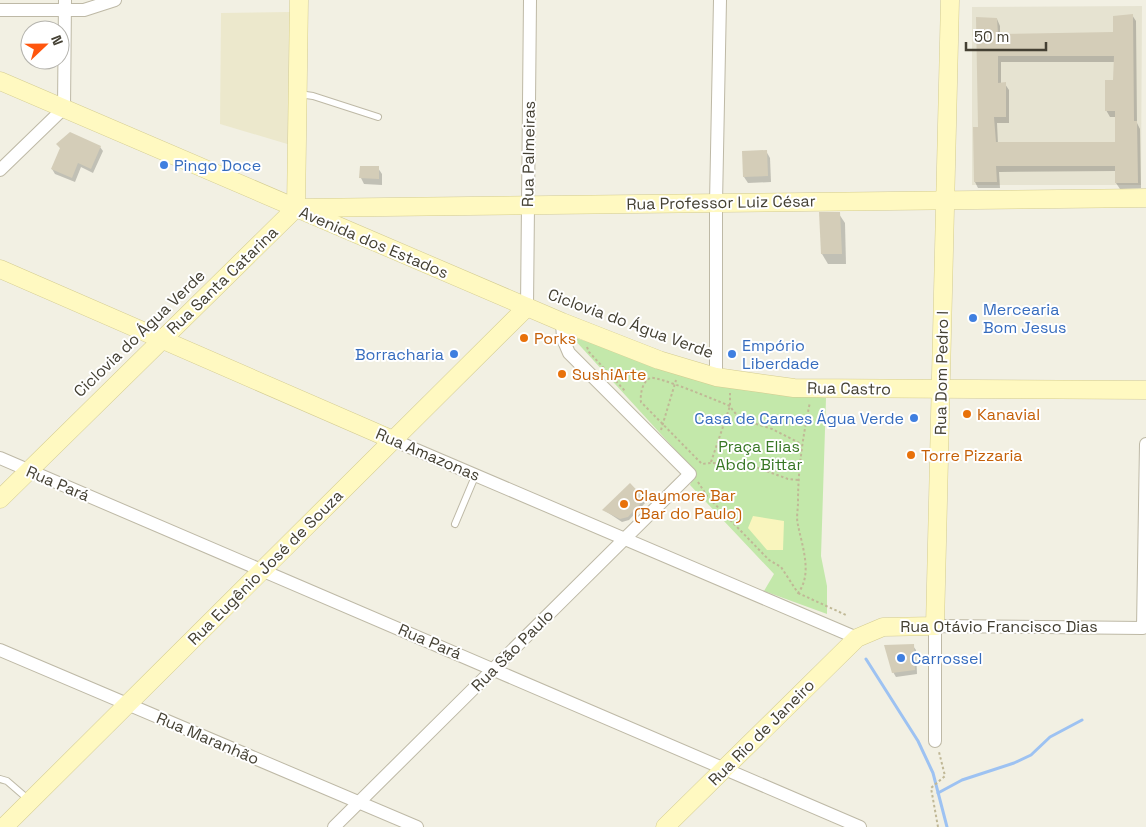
<svg xmlns="http://www.w3.org/2000/svg" width="1146" height="827" font-family="'Space Grotesk',sans-serif">
	<style>
		.residential { fill: #e6e3d1 }
		.education { fill: #ece8cc }
		.green { fill: #c3e8aa }
		.sand { fill: #f9f5bd }
		.shadow { fill: #0003; fill-rule: evenodd }
		.lines { fill: none; stroke-linecap: round; stroke-linejoin: round }
		.stream { stroke: #9dc2f2; stroke-width: 3 }
		.building { fill: #d4cdb8; fill-rule: evenodd }
		.lane-casing { stroke: #beb9a6; stroke-width: 8 }
		.street-casing { stroke: #beb9a6; stroke-width: 14 }
		.secondary-casing { stroke: #d4cc91; stroke-width: 19 }
		.path { stroke: #c0b896; stroke-width: 2; stroke-dasharray: 2.5 2.5; stroke-linecap: butt }
		.lane { stroke: #fff; stroke-width: 6 }
		.street { stroke: #fff; stroke-width: 12 }
		.secondary { stroke: #fff9c1; stroke-width: 18 }
		.shop-dot { fill: #3f7fe0; stroke: #fff; stroke-width: 2 }
		.food-dot { fill: #e8710a; stroke: #fff; stroke-width: 2 }
		.labels { text-anchor: middle; stroke-width: 4; stroke-linejoin: round; paint-order: stroke }
		.street-label { font-size: 16px; fill: #444033; stroke: #fff }
		.shop-label { font-size: 16px; fill: #366cbe; stroke: #fff; text-anchor: start }
		.food-label { font-size: 16px; fill: #c56008; stroke: #fff; text-anchor: start }
		.park-label { font-size: 16px; fill: #387725; stroke: #fff }
	</style>
	<rect width="100%" height="100%" fill="#f2f0e3"/>
	<path class="residential" d="M1142,6L1141,185H972V7Z"/>
	<path class="education" d="M291,12L294,146L220,124L221,13Z"/>
	<path class="green" d="M572,337L728,384L826,398L821,556L827,586V614L764,591L774,574L690,485L695,473L691,467Z"/>
	<path class="sand" d="M753,516L784,521L783,550H767L748,528Z"/>
	<g class="shadow">
		<path d="M1132,15L1136,21L1137,123L1140,129L1141,188L1120,189L1116,183V171L999,172L1000,188H978L975,182V128H979L997,19L1000,26V35L1114,33ZM1001,62H1115V81L1106,110L1110,117H1116V144H998L997,123H1009V90L1005,84H1001Z"/>
		<path d="M57,144L100,147L103,151L93,173L81,167L75,182L55,174L52,169L61,149Z"/>
		<path d="M766,151L770,158L771,182L748,183L744,177Z"/>
		<path d="M378,168L382,174V185L364,184L361,178Z"/>
		<path d="M839,214L845,223L846,264H828L822,254Z"/>
		<path d="M644,499L646,502L629,520L622,522L604,510Z"/>
		<path d="M913,646L916,650L917,674L896,677L893,672Z"/>
	</g>
	<g class="lines">
		<g class="stream">
			<path d="M866,659L918,741L933,773L947,827"/>
			<path d="M938,793L962,780L1014,763L1031,755L1050,737L1082,720"/>
		</g>
	</g>
	<g class="building">
		<path d="M1133,14L1134,121H1137L1138,183H1115V166H996L997,182H974L973,127H978L976,17L997,18L998,34L1113,32V16ZM998,56H1114L1113,80H1105V111H1115V142H996L994,117H1006V82L998,83Z"/>
		<path d="M70,132L101,146L91,169L78,163L72,178L51,169L60,148L56,144Z"/>
		<path d="M767,150L768,176L743,177L742,151Z"/>
		<path d="M360,166H379V179L359,178Z"/>
		<path d="M819,212H840L842,254H821Z"/>
		<path d="M630,483L645,499L628,517L620,519L602,510Z"/>
		<path d="M914,644L915,670L892,673L884,645Z"/>
	</g>
	<g class="lines">
		<g class="lane-casing">
			<g id="lane">
				<path d="M299,94L313,96L378,117"/>
				<path d="M455,524L476,474"/>
				<path d="M0,779L7,781L29,800"/>
			</g>
		</g>
		<g class="street-casing">
			<g id="street">
				<path d="M0,10H84L115,0"/>
				<path d="M0,170L64,108L65,0"/>
				<path d="M527,307L530,0"/>
				<path d="M716,377V203L720,0"/>
				<path d="M393,440L857,638"/>
				<path d="M0,458L860,827"/>
				<path d="M0,650L417,827"/>
				<path d="M935,741V626L1143,628L1146,444"/>
				<path d="M334,827L690,474L569,353L563,339L562,322"/>
			</g>
		</g>
		<g class="secondary-casing">
			<g id="secondary">
				<path d="M0,81L562,322L659,360L716,377L794,388L1146,390"/>
				<path d="M302,208L1146,198"/>
				<path d="M0,269L393,440"/>
				<path d="M0,499L296,208L299,0"/>
				<path d="M4,827L527,307"/>
				<path d="M665,827L857,638L883,627L935,626L950,0"/>
			</g>
		</g>
		<g class="path">
			<path d="M587,347L589,352L626,392"/>
			<path d="M661,430L676,380"/>
			<path d="M711,462L730,406V393"/>
			<path d="M798,480L788,479L750,465L711,463L702,464L641,402C640,395 642,382 650,378C656,375 720,402 730,406C739,422 756,423 772,429C782,434 792,439 801,444"/>
			<path d="M698,482L707,496L769,560L781,567L798,593C813,574 802,546 798,525C796,518 798,510 798,502C798,468 803,436 810,402"/>
			<path d="M798,593L846,615"/>
			<path d="M938,827L931,788L945,776L939,752"/>
		</g>
		<use href="#lane" class="lane"/>
		<use href="#street" class="street"/>
		<use href="#secondary" class="secondary"/>
	</g>
	<g class="shop-dot">
		<circle cx="164" cy="165" r="5"/>
		<circle cx="973" cy="318" r="5"/>
		<circle cx="454" cy="354" r="5"/>
		<circle cx="732" cy="354" r="5"/>
		<circle cx="914" cy="418" r="5"/>
		<circle cx="901" cy="658" r="5"/>
	</g>
	<g class="food-dot">
		<circle cx="524" cy="338" r="5"/>
		<circle cx="562" cy="374" r="5"/>
		<circle cx="967" cy="414" r="5"/>
		<circle cx="911" cy="455" r="5"/>
		<circle cx="624" cy="504" r="5"/>
	</g>
	<g class="labels">
		<g class="street-label">
			<text transform="translate(528 154) rotate(-89)" y="6">Rua Palmeiras</text>
			<text transform="translate(721 202) rotate(-1)" y="6">Rua Professor Luiz César</text>
			<text transform="translate(374 242) rotate(23)" y="6">Avenida dos Estados</text>
			<text transform="translate(222 280) rotate(-44)" y="6">Rua Santa Catarina</text>
			<text transform="translate(631 323) rotate(20)" y="6">Ciclovia do Água Verde</text>
			<text transform="translate(139 333) rotate(-44)" y="6">Ciclovia do Água Verde</text>
			<text transform="translate(941 373) rotate(-89)" y="6">Rua Dom Pedro I</text>
			<text transform="translate(849 388) rotate(1)" y="6">Rua Castro</text>
			<text transform="translate(428 454) rotate(23)" y="6">Rua Amazonas</text>
			<text transform="translate(58 483) rotate(23)" y="6">Rua Pará</text>
			<text transform="translate(265 567) rotate(-45)" y="6">Rua Eugênio José de Souza</text>
			<text x="999" y="632">Rua Otávio Francisco Dias</text>
			<text transform="translate(430 641) rotate(23)" y="6">Rua Pará</text>
			<text transform="translate(512 650) rotate(-45)" y="6">Rua São Paulo</text>
			<text transform="translate(761 732) rotate(-45)" y="6">Rua Rio de Janeiro</text>
			<text transform="translate(208 738) rotate(23)" y="6">Rua Maranhão</text>
		</g>
		<g class="shop-label">
			<text x="174" y="171">Pingo Doce</text>
			<text x="983" y="315">Mercearia<tspan x="983" dy="18">Bom Jesus</tspan></text>
			<text x="742" y="351">Empório<tspan x="742" dy="18">Liberdade</tspan></text>
			<text x="444" y="360" text-anchor="end">Borracharia</text>
			<text x="904" y="424" text-anchor="end">Casa de Carnes Água Verde</text>
			<text x="911" y="664">Carrossel</text>
		</g>
		<g class="food-label">
			<text x="534" y="344">Porks</text>
			<text x="572" y="380">SushiArte</text>
			<text x="977" y="420">Kanavial</text>
			<text x="921" y="461">Torre Pizzaria</text>
			<text x="634" y="501">Claymore Bar<tspan x="634" dy="18">(Bar do Paulo)</tspan></text>
		</g>
		<g class="park-label">
			<text x="759" y="452">Praça Elias<tspan x="759" dy="18">Abdo Bittar</tspan></text>
		</g>
	</g>
	<g transform="translate(45 45) rotate(68)"><circle r="24" fill="#ffffff" stroke="#b4b3ad"/>
	<path d="M0-4L9 19L0 12L-9 19Z" fill="#ff560e"/>
	<text y="-8" font-size="14" font-weight="bold" text-anchor="middle" fill="#444033">N</text>
	</g>
	<path d="M966 42v8h80v-8" fill="none" stroke="#444033" stroke-width="2.5"/>
	<text x="974" y="42" font-size="15" fill="#444033" stroke="#ffffff" stroke-width="4" paint-order="stroke">50 m</text>
</svg>
